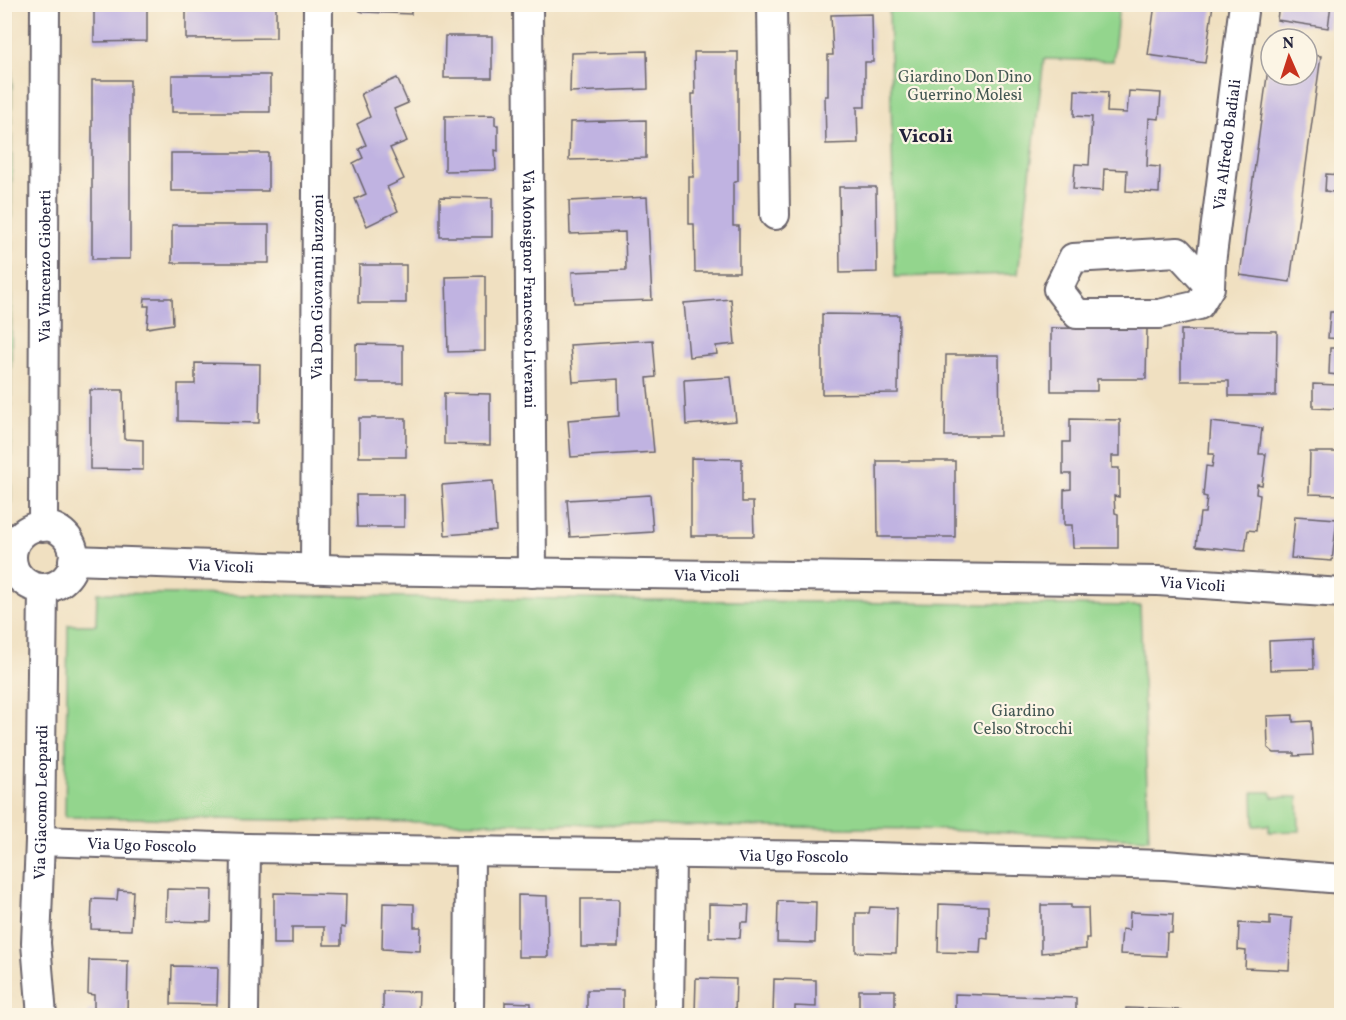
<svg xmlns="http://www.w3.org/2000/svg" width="1346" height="1020" font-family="Vollkorn,serif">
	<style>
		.park { fill: #93d58d; stroke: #5a7c64; stroke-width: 1.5 }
		.building { fill: #c0b3e1 }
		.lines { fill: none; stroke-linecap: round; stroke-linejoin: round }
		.minor-casing { stroke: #6a646a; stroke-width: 32 }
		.minor { stroke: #fff; stroke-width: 28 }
		.labels { text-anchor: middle; stroke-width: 4.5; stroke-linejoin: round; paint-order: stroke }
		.park-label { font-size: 16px; fill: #445854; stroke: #fcf5e5 }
		.street-label { font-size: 16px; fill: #22223b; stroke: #fcf5e5 }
		.quarter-label { font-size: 20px; font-weight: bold; fill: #22223b; stroke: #fcf5e5 }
	</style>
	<rect width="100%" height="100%" fill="#fcf5e5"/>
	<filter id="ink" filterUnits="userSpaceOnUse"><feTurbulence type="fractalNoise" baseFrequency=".0167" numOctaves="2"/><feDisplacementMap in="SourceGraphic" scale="12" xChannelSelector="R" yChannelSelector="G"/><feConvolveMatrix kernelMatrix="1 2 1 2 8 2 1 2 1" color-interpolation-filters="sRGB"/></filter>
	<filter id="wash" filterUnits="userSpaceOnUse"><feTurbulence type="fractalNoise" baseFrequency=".008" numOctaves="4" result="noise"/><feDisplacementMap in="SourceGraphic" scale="24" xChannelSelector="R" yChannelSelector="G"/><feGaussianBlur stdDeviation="1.35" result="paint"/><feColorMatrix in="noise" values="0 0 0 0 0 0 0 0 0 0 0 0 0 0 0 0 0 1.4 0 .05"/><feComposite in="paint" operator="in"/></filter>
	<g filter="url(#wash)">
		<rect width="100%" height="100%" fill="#f0e0c1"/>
		<g class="park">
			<path d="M12,4L11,505L5,511L4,5Z"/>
			<path d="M889,5H1119L1113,61L1044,59L1018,274L895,277Z"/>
			<path d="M97,593L1140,606L1149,839L919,829L65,817L68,625H96Z"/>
			<path d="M1253,792H1271L1272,797H1298L1299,831L1269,832V825L1254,826Z"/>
		</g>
		<g id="blocks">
			<g class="building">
				<path d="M94,4H147V41L94,42Z"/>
				<path d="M186,4H276V38L186,39Z"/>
				<path d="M355,4H411V14L364,12L360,11Z"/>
				<path d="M1155,4H1213L1205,63L1148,55Z"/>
				<path d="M1279,4H1331L1328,28L1277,20Z"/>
				<path d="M872,14L873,62H865V107H857L858,143L826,144L825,96H828V55H833L831,15Z"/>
				<path d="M445,36H492V78H444Z"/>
				<path d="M647,51L648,89L570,92L571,53Z"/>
				<path d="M694,52H738V181L733,183V226H739V272H695L694,224H689V177H694L692,94H695Z"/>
				<path d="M1270,54L1271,75H1307V55L1321,56L1290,282L1240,275Z"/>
				<rect x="172" y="75" width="98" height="37"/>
				<path d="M397,78L408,103L394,109L407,141L390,148L404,179L387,187L398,211L367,226L355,199L366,194L353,163L363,158L359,149L366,145L357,124L370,117L361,94Z"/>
				<rect x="92" y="80" width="38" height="179"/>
				<path d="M1075,90L1108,92L1107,112L1127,113L1129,91L1161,93L1159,119L1149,118L1147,166L1160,167L1159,193L1126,191L1127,170L1104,169L1103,191L1073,189L1075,164L1089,165L1092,117L1074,116Z"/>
				<path d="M495,115V125H498V151L495,150L496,170L445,171V116Z"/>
				<path d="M646,120V158L569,160L570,122Z"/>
				<rect x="171" y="153" width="97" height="38"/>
				<path d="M1326,174L1341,175V193L1325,191Z"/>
				<path d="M839,187H876L877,272L840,273Z"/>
				<path d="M440,197L492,198V237H440Z"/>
				<path d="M647,197L652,300L574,303L572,272L626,270L625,232L570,234L569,201Z"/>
				<rect x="172" y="225" width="97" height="38"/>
				<path d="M359,265H406V303H358Z"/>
				<path d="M485,276V351L448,352L446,277Z"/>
				<path d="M145,298H172L173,324L147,328L149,306H144Z"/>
				<path d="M731,299L735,344L716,346L717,354L689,357L684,303Z"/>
				<path d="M1330,312H1341V339L1328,338Z"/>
				<path d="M822,314L899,315L898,393L822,394Z"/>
				<path d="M1051,328L1147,329L1146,379H1097V391H1051Z"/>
				<path d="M1181,330L1277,331L1276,396H1229V381H1181Z"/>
				<path d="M653,340L656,377L647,378L654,452L571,457L568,420L619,416L618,379L573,382L570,345Z"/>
				<path d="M356,344L403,345V383H356Z"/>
				<path d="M1330,348H1341V409L1313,408V384L1338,385V375L1329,374Z"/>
				<path d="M946,355H999L1000,436H945Z"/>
				<path d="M195,363L260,364L259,423L178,421V384H195Z"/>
				<path d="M731,377L736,421L686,425L684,380Z"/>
				<path d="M90,390H123L124,439L143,440V470L90,469Z"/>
				<path d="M444,393L490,394V445L444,444Z"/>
				<rect x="359" y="418" width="47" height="39"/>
				<path d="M1070,419L1120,420V456H1112V468H1119V497L1114,496L1115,513L1118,514V548H1073L1072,525H1064V490L1071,489V474H1063V442H1070Z"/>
				<path d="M1211,422L1262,428L1259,454H1266L1262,485L1257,484L1256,494L1260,495L1256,531L1248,530L1245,551L1196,546L1200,513H1205L1207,497L1203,496L1206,466L1212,467L1214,454H1209Z"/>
				<path d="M1310,452H1341V495L1309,494Z"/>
				<path d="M691,458L742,459V502H753L754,536H691Z"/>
				<path d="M877,461H955V537H878Z"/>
				<path d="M493,481L496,531L445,535L442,485Z"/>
				<path d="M356,495H404V527H357Z"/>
				<path d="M650,495L653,532L570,537L567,500Z"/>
				<path d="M1295,516L1337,519L1332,561L1291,558Z"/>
				<path d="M1313,639L1314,669L1270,670L1269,641Z"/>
				<path d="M1293,715V722L1311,721L1313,755L1294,756V753H1274L1268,748L1267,716Z"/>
				<path d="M167,889L212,890L211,922L166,921Z"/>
				<path d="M118,890L133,891L131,930L91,929L92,899L117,900Z"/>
				<path d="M274,893L346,895L345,928L341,927V945H324V927H292V944H274Z"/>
				<path d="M518,895L547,896L548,957H518Z"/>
				<path d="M581,899H619L618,947H581Z"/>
				<path d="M778,901L816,902L815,943L777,942Z"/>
				<path d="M383,903L414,904V927H421L420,951L382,949Z"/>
				<path d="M709,904L749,905L748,922H741L740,938L709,937Z"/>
				<path d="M939,904L988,906V939L981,938L980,953L938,952Z"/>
				<path d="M1041,905H1071V908H1088L1089,938H1086V949L1041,953Z"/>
				<path d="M870,907L897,908L896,953L856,952V913H869Z"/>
				<path d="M1130,912L1173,914L1172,933H1167L1166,956L1120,954L1122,929L1129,930Z"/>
				<path d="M1270,916L1292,918L1289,970L1245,968L1246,951L1238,950L1239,923L1270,925Z"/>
				<path d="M1338,924H1341V946H1337Z"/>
				<path d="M89,960L128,961L127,1016H88V1010L94,1011V995L88,994Z"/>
				<path d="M172,966L218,967L217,1005L171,1004Z"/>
				<path d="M696,978L736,979L735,1015L695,1014Z"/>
				<path d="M774,979L816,980V1007L795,1006V1016L773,1015Z"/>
				<rect x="587" y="990" width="36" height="26"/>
				<rect x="859" y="990" width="36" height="26"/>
				<path d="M383,991L419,992L418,1016H383Z"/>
				<path d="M955,994L1076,998V1016H955Z"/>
				<path d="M505,1002L531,1003V1010L542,1011V1016H505Z"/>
				<path d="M1126,1008L1181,1010V1016H1125Z"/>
				<path d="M1235,1010L1292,1013V1016H1234Z"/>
			</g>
		</g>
	</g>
	<g filter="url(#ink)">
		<use href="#blocks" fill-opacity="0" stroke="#6a646a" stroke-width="1.5"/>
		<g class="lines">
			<g class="minor-casing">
				<g id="minor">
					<path id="s1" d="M528,4L532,573"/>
					<path d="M772,4L775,215"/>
					<path id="s2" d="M1210,287L1178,252L1073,258L1058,289L1077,314H1159L1199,305L1210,287L1211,263L1244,4"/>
					<circle cx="43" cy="557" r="31"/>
					<path id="s3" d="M43,527L45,4"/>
					<path id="s4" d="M73,560L352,570L1158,581L1342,593"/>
					<path id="s5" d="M315,569L318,4"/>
					<path id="s6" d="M40,841L246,848L838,856L1165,865L1342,879"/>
					<path d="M244,1011L246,848"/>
					<path id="s7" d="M42,1016L36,943L40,841L43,588"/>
					<path d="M469,1016L470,851"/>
					<path d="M669,1016L671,855"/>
				</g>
			</g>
			<use href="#minor" class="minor"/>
		</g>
	</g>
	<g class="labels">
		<g class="park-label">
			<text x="965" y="82">Giardino Don Dino<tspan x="965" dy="18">Guerrino Molesi</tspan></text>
			<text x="1023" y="716">Giardino<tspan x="1023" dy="18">Celso Strocchi</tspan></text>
		</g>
		<g class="street-label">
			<text dy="6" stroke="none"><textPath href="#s2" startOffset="506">Via Alfredo Badiali</textPath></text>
			<text dy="6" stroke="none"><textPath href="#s3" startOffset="261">Via Vincenzo Gioberti</textPath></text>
			<text dy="6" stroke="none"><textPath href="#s5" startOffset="282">Via Don Giovanni Buzzoni</textPath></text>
			<text dy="6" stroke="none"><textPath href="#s1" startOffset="285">Via Monsignor Francesco Liverani</textPath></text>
			<text dy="6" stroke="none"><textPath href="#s4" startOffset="148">Via Vicoli</textPath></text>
			<text dy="6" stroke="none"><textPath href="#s4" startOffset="634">Via Vicoli</textPath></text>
			<text dy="6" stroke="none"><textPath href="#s4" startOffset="1120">Via Vicoli</textPath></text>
			<text dy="6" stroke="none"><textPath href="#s7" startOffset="214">Via Giacomo Leopardi</textPath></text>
			<text dy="6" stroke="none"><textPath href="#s6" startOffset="102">Via Ugo Foscolo</textPath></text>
			<text dy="6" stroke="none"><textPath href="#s6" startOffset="754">Via Ugo Foscolo</textPath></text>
		</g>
		<g class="quarter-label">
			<text x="926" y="142">Vicoli</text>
		</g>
	</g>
	<rect width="1346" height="1020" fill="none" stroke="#fcf5e5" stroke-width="24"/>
	<g transform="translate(1289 57) rotate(357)"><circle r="28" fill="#fcf5e5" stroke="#a5a1a1" stroke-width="1.5"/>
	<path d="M0-4.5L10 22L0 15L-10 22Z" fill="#c8321e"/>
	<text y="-9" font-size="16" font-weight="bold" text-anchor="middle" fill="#22223b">N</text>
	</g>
</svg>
